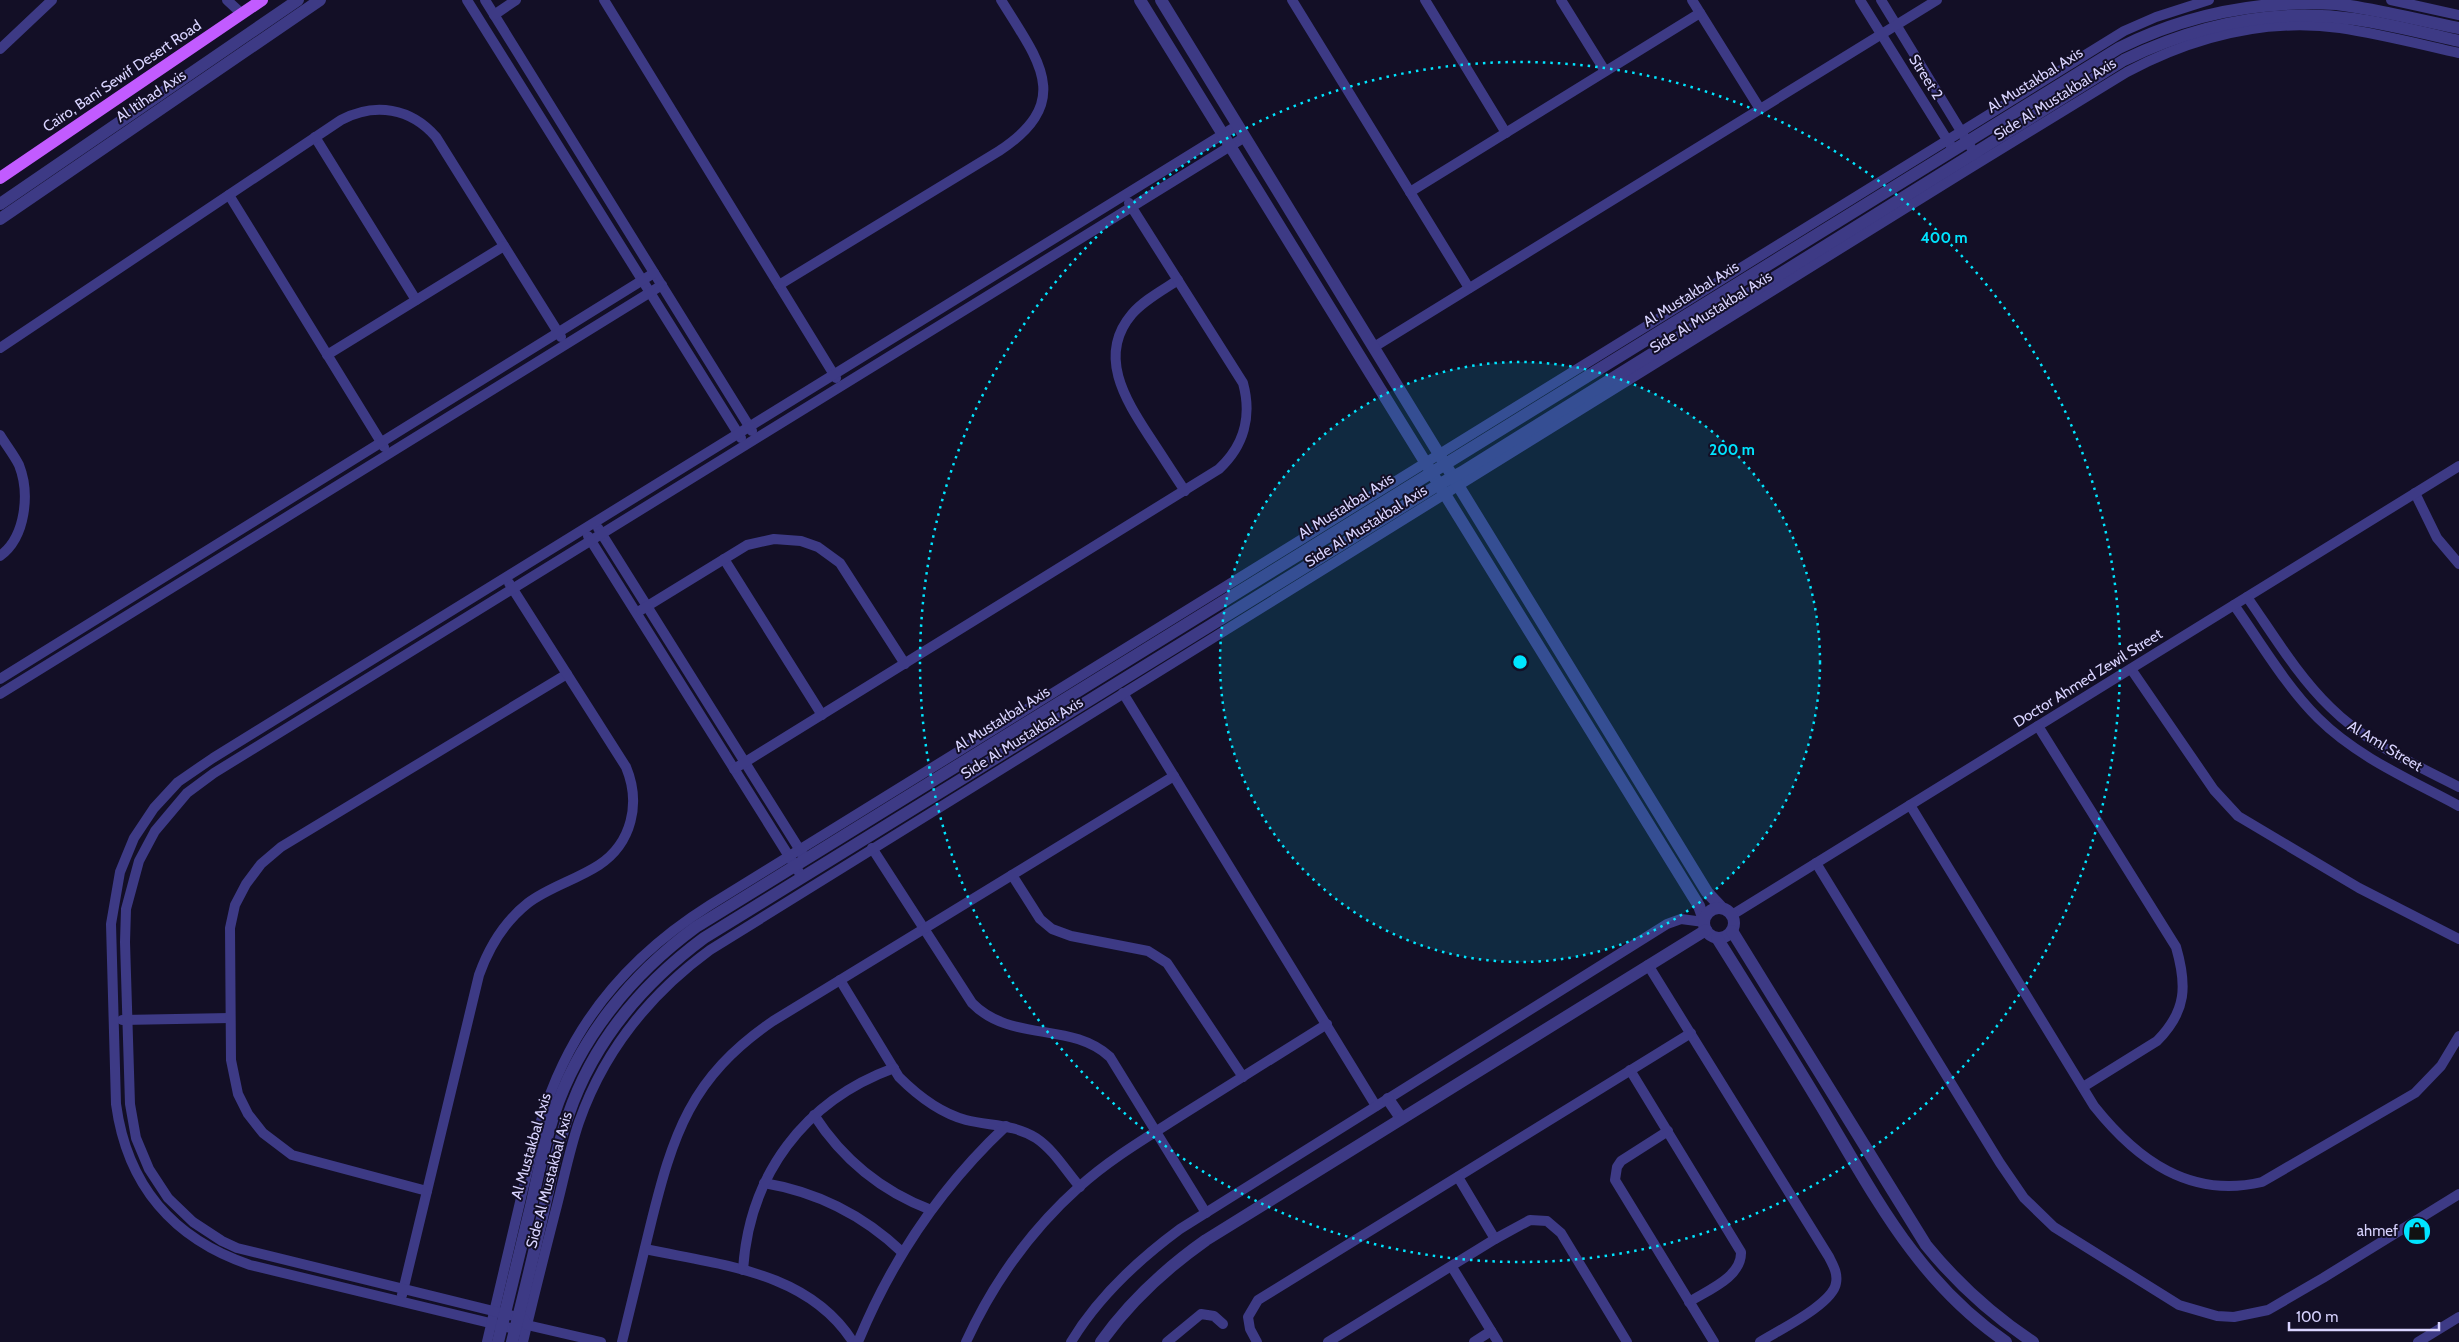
<svg xmlns="http://www.w3.org/2000/svg" width="2459" height="1342" font-family="Cabin,sans-serif">
<rect width="100%" height="100%" fill="#130f26"/>
<g fill="none" stroke-linecap="round" stroke-linejoin="round">
<g stroke="#3d3a85" stroke-width="10">
<path d="M 227,0 L 242,14"/>
<path d="M 467,0 L 741,438"/>
<path d="M 485,0 L 752,431"/>
<path d="M 604,0 L 836,378"/>
<path d="M 1292,0 L 1469,288"/>
<path d="M 1425,0 L 1506,133"/>
<path d="M 1561,0 L 1605,71"/>
<path d="M 1692,0 L 1760,109"/>
<path d="M 1860,0 L 1951,146"/>
<path d="M 1881,0 L 1978,159"/>
<path d="M 2391,0 L 2459,15"/>
<path d="M 494,15 L 516,0"/>
<path d="M 0,49 L 52,0"/>
<path d="M 315,137 L 416,300"/>
<path d="M 1410,192 L 1700,13"/>
<path d="M 229,195 L 384,447"/>
<path d="M 1178,280 C 1163,290 1144,300 1132,314 C 1097,355 1125,399 1149,436 C 1161,454 1173,473 1185,491"/>
<path d="M 779,285 L 999,151 C 1075,101 1038,60 1001,0"/>
<path d="M 1374,347 L 1937,0"/>
<path d="M 0,348 L 341,120 C 375,102 411,108 436,137 L 561,337"/>
<path d="M 327,355 L 504,246"/>
<path d="M 0,435 C 6,445 14,455 19,465 C 30,493 26,537 0,556"/>
<path d="M 2415,493 L 2437,538 L 2459,564"/>
<path d="M 598,528 L 803,855"/>
<path d="M 588,536 L 802,877"/>
<path d="M 724,559 L 822,715"/>
<path d="M 2247,597 C 2273,634 2297,675 2330,707 C 2366,743 2414,764 2459,787"/>
<path d="M 2234,605 C 2261,643 2285,685 2318,718 C 2357,757 2411,780 2459,806"/>
<path d="M 641,610 L 747,545 L 774,539 L 801,541 L 818,547 L 840,563 L 905,664"/>
<path d="M 2131,669 L 2214,790 L 2238,816 L 2359,888 L 2459,939"/>
<path d="M 0,679 L 654,273"/>
<path d="M 1123,693 L 1376,1106"/>
<path d="M 0,694 L 662,285"/>
<path d="M 2038,726 L 2176,947 C 2187,985 2187,1011 2157,1041 L 2083,1087"/>
<path d="M 734,769 L 1219,469 C 1244,446 1252,416 1243,383 L 1129,203"/>
<path d="M 1910,805 L 2094,1106 C 2137,1160 2190,1199 2262,1182 L 2415,1093 L 2441,1066 L 2459,1036"/>
<path d="M 872,848 L 972,1003 C 1011,1043 1071,1021 1110,1057 L 1206,1213"/>
<path d="M 1816,863 L 2000,1163 L 2024,1198 L 2054,1227 L 2179,1305 L 2217,1316 L 2234,1317 L 2268,1310 L 2323,1278 L 2459,1194"/>
<path d="M 1012,875 L 1040,919 L 1052,929 L 1071,936 L 1148,951 L 1167,963 L 1243,1077"/>
<path d="M 1732,915 L 2459,466"/>
<path d="M 1648,965 L 1829,1257 C 1833,1265 1838,1273 1836,1283 C 1833,1304 1779,1330 1760,1342"/>
<path d="M 840,980 L 899,1077 C 918,1096 940,1113 966,1120 C 990,1126 1014,1124 1036,1138 C 1054,1150 1066,1171 1080,1187"/>
<path d="M 122,1020 L 230,1018"/>
<path d="M 1630,1070 L 1741,1252 C 1742,1277 1708,1290 1689,1302"/>
<path d="M 814,1115 C 843,1160 881,1191 931,1210"/>
<path d="M 1668,1131 L 1621,1161 L 1617,1167 L 1615,1180 L 1714,1342"/>
<path d="M 1458,1177 L 1495,1239"/>
<path d="M 764,1183 C 818,1192 863,1215 902,1252"/>
<path d="M 427,1191 L 292,1155 L 263,1133 L 248,1114 L 238,1094 L 231,1060 L 230,928 L 235,905 L 246,884 L 261,864 L 281,847 L 567,674"/>
<path d="M 645,1249 C 720,1265 808,1271 853,1342"/>
<path d="M 1452,1267 L 1498,1342"/>
<path d="M 743,1270 C 749,1175 804,1101 894,1068"/>
<path d="M 402,1295 L 479,975 C 489,947 504,922 528,903 C 549,887 576,880 599,865 C 632,843 641,803 626,767 L 509,583"/>
<path d="M 522,1328 L 515,1329 L 250,1265 C 173,1239 127,1185 116,1104 L 111,924 L 120,872 L 134,838 L 154,808 L 178,782 L 213,758 L 1238,125"/>
<path d="M 487,1342 C 498,1294 510,1246 521,1198 C 532,1152 542,1107 563,1064 C 595,997 648,944 710,905 L 2124,31 L 2156,17 L 2209,0"/>
<path d="M 523,1342 C 533,1299 544,1256 555,1213 C 563,1183 569,1151 579,1122 C 604,1051 650,994 710,950 L 1967,170 L 2127,72 C 2193,37 2265,18 2340,28 C 2380,34 2419,44 2459,53"/>
<path d="M 601,1342 L 527,1325 L 524,1319 L 518,1317 L 237,1248 L 222,1241 L 193,1222 L 168,1198 L 149,1169 L 136,1138 L 130,1104 L 125,942 L 126,909 L 139,861 L 155,831 L 187,793 L 214,773 L 1245,137"/>
<path d="M 622,1342 C 631,1304 641,1265 650,1227 C 673,1134 690,1078 773,1021 L 1174,776"/>
<path d="M 858,1342 C 892,1259 941,1187 1006,1126"/>
<path d="M 966,1342 C 993,1283 1031,1230 1079,1187 C 1111,1158 1149,1136 1185,1113 C 1232,1084 1279,1054 1327,1024"/>
<path d="M 1071,1342 C 1098,1297 1138,1260 1180,1229 L 1667,924 L 1681,919 L 1704,922"/>
<path d="M 1167,1342 L 1201,1314 L 1214,1316 L 1223,1324"/>
<path d="M 1257,1342 L 1250,1329 L 1248,1317 L 1258,1300 L 1691,1033"/>
<path d="M 1328,1342 L 1495,1239 L 1530,1220 L 1547,1221 L 1561,1233 L 1627,1342"/>
<path d="M 1474,1342 L 1491,1331"/>
<path d="M 2418,1342 L 2459,1317"/>
</g>
<g stroke="#3d3a85" stroke-width="12">
<path d="M 1140,0 L 1699,906 L 1704,920"/>
<path d="M 1161,0 L 1707,892 L 1722,908"/>
<path d="M 0,204 L 298,0"/>
<path d="M 0,219 L 320,0"/>
<circle cx="1719" cy="923" r="15"/>
<path d="M 1732,931 L 1926,1245 C 1957,1283 1992,1315 2033,1342"/>
<path d="M 1717,938 C 1752,994 1787,1049 1821,1106 C 1875,1196 1917,1281 2006,1342"/>
<path d="M 1388,1099 L 1401,1118"/>
<path d="M 498,1342 C 509,1297 520,1251 531,1206 C 538,1175 544,1144 554,1114 C 580,1037 632,974 696,927 L 2119,48 C 2187,14 2260,0 2336,4 C 2377,9 2418,20 2459,28"/>
<path d="M 512,1342 C 523,1298 534,1253 544,1209 C 551,1178 557,1146 568,1116 C 593,1042 642,984 704,938 L 1438,485 L 1462,472 L 2124,60 C 2196,25 2274,8 2354,19 C 2389,24 2424,33 2459,41"/>
<path d="M 1101,1342 C 1130,1301 1165,1269 1206,1240 L 1706,930"/>
</g>
<path stroke="#c25bff" stroke-width="12" d="M 0,178 L 262,0"/>
</g>
<circle cx="1520" cy="662" r="300" fill="#00e5ff" fill-opacity=".12"/>
<g fill="none" stroke="#00e5ff" stroke-width="2.5" stroke-dasharray="2.5 5">
<circle cx="1520" cy="662" r="300"/>
<circle cx="1520" cy="662" r="600"/>
</g>
<defs>
<symbol id="shop-disc" viewBox="-11 -11 22 22"><circle r="9.5" fill="#00e5ff" stroke="#130f26"/><path d="M-5-2.5h2.3a2.7 3.5 0 0 1 5.4 0H5L5.5 6h-11ZM-1.5-2.5h3a1.5 2.3 0 0 0-3 0Z" fill="#111"/></symbol>
</defs>
<g fill-rule="evenodd">
<use href="#shop-disc" x="2401" y="1215" width="32" height="32"/>
</g>
<g text-anchor="middle" dominant-baseline="central" stroke-width="4" stroke-linejoin="round" paint-order="stroke">
<g font-size="15" fill="#d9d4ff" stroke="#130f26">
<text transform="translate(122 76) rotate(-34)">Cairo, Bani Sewif Desert Road</text>
<text transform="translate(1926 77) rotate(58)">Street 2</text>
<text transform="translate(2035 80) rotate(-32)">Al Mustakbal Axis</text>
<text transform="translate(151 96) rotate(-34)">Al Itihad Axis</text>
<text transform="translate(2055 99) rotate(-32)">Side Al Mustakbal Axis</text>
<text transform="translate(1691 294) rotate(-32)">Al Mustakbal Axis</text>
<text transform="translate(1711 312) rotate(-32)">Side Al Mustakbal Axis</text>
<text transform="translate(1346 506) rotate(-32)">Al Mustakbal Axis</text>
<text transform="translate(1366 526) rotate(-32)">Side Al Mustakbal Axis</text>
<text transform="translate(2088 678) rotate(-32)">Doctor Ahmed Zewil Street</text>
<text transform="translate(1002 719) rotate(-32)">Al Mustakbal Axis</text>
<text transform="translate(1022 738) rotate(-32)">Side Al Mustakbal Axis</text>
<text transform="translate(2385 746) rotate(31)">Al Aml Street</text>
<text transform="translate(531 1146) rotate(-74)">Al Mustakbal Axis</text>
<text transform="translate(549 1180) rotate(-75)">Side Al Mustakbal Axis</text>
</g>
<g font-size="15" fill="#d9d4ff" stroke="#130f26" text-anchor="end">
<text x="2398" y="1231">ahmef</text>
</g>
</g>
<circle cx="1520" cy="662" r="8" fill="#00e5ff" stroke="#130f26" stroke-width="2.5"/>
<g font-size="15" text-anchor="middle" font-weight="bold" fill="#00e5ff" stroke="#130f26" stroke-width="4" stroke-linejoin="round" paint-order="stroke">
<text x="1944" y="243">400 m</text>
<text x="1732" y="455">200 m</text>
</g>
<path d="M2289 1322v8h150v-8" fill="none" stroke="#d9d4ff" stroke-width="2.5"/>
<text x="2296" y="1322" font-size="15" fill="#d9d4ff" stroke="#130f26" stroke-width="4" paint-order="stroke">100 m</text>
</svg>
